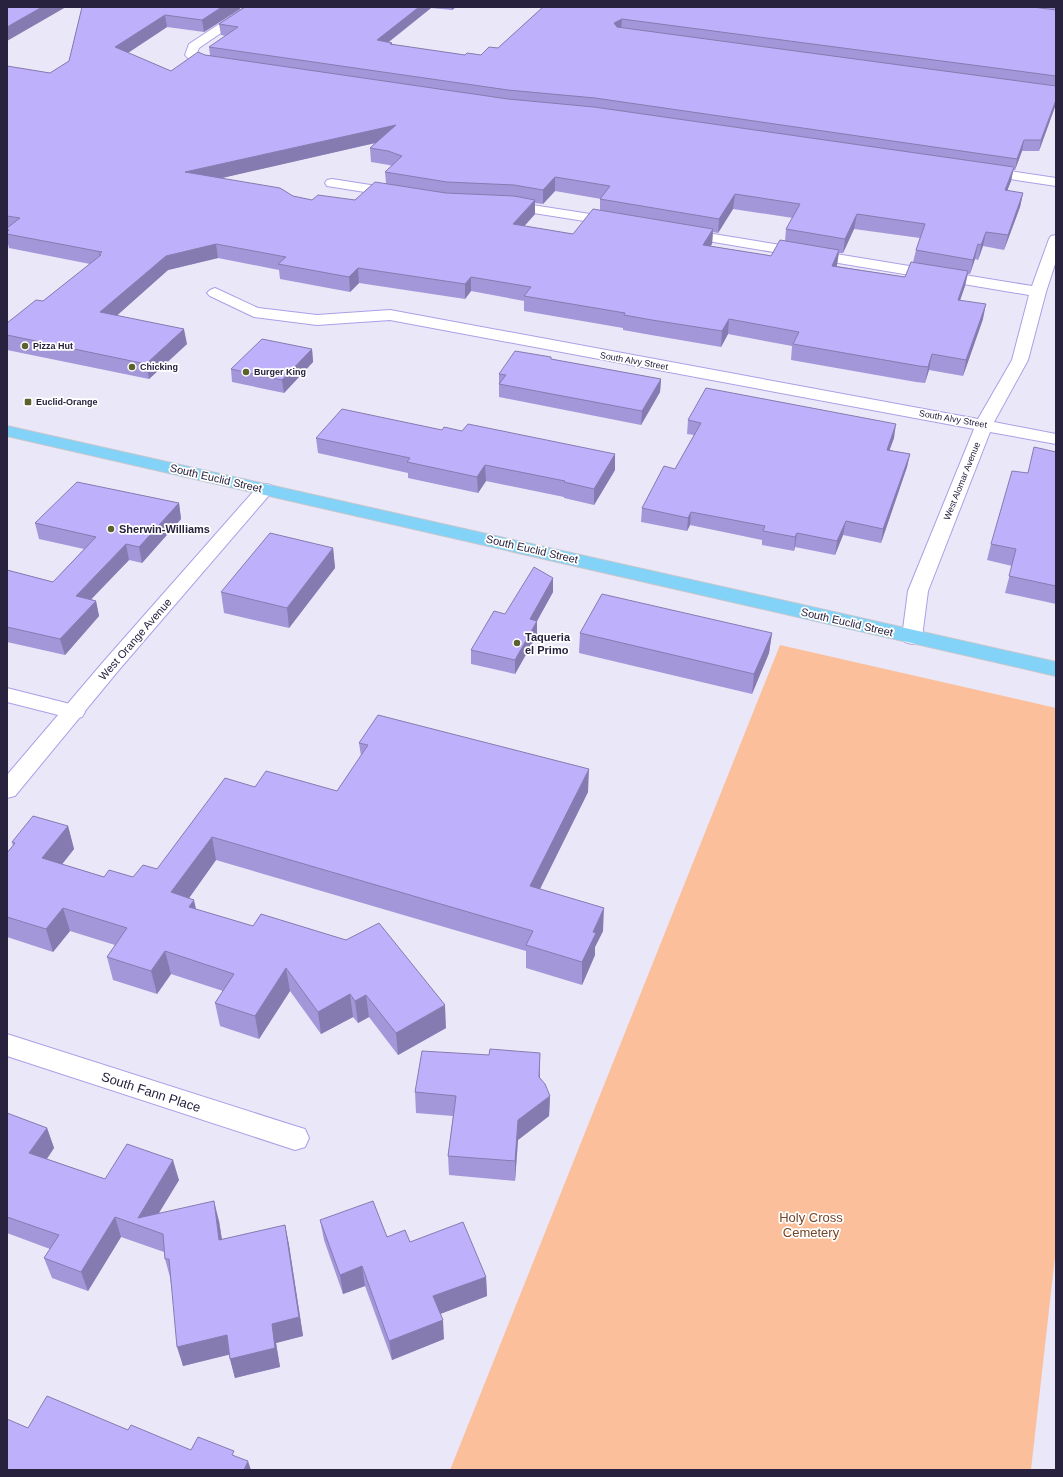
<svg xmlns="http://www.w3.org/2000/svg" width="1063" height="1477" font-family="Helvetica,sans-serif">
<rect width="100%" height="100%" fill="#eae8f8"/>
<path fill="#fbc09b" d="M 780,645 L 1056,708 L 1056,1248 L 1031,1470 L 450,1470 Z"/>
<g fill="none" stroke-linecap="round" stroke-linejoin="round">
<defs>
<g id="minor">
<path d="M 245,7 L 259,7 L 199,48 L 197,53 L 211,59 L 225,62 L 227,65 L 225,68 C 215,70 192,64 185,55 L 189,44 Z"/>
<path d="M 982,167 L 1056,178 L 1056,186 L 977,174 L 975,171 L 977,168 Z"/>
<path d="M 332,179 L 396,189 L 401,190 L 403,193 L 401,196 L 396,197 L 327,186 L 325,183 L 327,180 Z"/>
<path d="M 506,201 L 616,218 L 621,219 L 623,222 L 621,225 L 616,226 L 501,208 L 499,205 L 501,202 Z"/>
<path d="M 683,229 L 1032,286 L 1049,239 L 1051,236 L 1056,235 L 1056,261 L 1046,292 L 1028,360 L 994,422 L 1056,434 L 1056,444 L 990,432 L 928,591 L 922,637 L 919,642 L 912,644 L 905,642 L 902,637 L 908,591 L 974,429 L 390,320 L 317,325 L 254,317 L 210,296 L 207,293 L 210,290 L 215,288 L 258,308 L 317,315 L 390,310 L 978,419 L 1012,360 L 1029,295 L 678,236 L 676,233 L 678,230 Z"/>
<path d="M 7,688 L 82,707 L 85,712 L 82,717 L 74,719 L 7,702 Z"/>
<path d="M 7,1034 L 295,1126 L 305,1129 L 309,1138 L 305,1147 L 295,1150 L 7,1056 Z"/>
</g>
<path id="tertiary" d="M 265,484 L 271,485 L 274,489 L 271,493 L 118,671 L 15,796 L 7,798 L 7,775 L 104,661 L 259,485 Z"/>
<path id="primary" d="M 7,426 L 1056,662 L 1056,676 L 7,436 Z"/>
</defs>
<use href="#minor" stroke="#ad9ee8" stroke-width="2"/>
<use href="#tertiary" stroke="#ad9ee8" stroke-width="2"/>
<use href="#primary" stroke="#c7c6cd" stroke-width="2"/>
<use href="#minor" fill="#fff" fill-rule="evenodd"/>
<use href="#tertiary" fill="#fff" fill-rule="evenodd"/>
<use href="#primary" fill="#82d3f7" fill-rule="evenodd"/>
</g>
<g fill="#a497d9" fill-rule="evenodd">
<path d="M 82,7 L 240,7 L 240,9 L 204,32 L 167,27 L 128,53 L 171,71 L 205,55 L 210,55 L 209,47 L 226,36 L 221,35 L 219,24 L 245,7 L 456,7 L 452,10 L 431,8 L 389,42 L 392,43 L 392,45 L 465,55 L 481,55 L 498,48 L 543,7 L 1056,7 L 1056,104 L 1039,151 L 1022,151 L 1015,170 L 1013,170 L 1011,181 L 1007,191 L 1023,193 L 1020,207 L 1004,250 L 983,246 L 978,260 L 975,259 L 970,274 L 968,274 L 965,286 L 960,300 L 983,319 L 963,376 L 929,370 L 925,383 L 916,382 L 791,360 L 792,346 L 728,334 L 721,347 L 651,335 L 623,330 L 623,328 L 524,311 L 524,301 L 471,291 L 465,299 L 359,283 L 350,292 L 280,279 L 279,270 L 218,258 L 168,270 L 116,316 L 187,344 L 149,379 L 7,350 L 7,323 L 43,301 L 90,264 L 9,248 L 7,240 L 7,66 L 50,73 L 69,61 ZM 375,143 L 370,148 L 371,162 L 389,165 L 392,166 L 385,172 L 386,183 L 355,200 L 312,200 L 293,196 L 221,178 ZM 555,191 L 601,199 L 600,199 L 600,210 L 573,234 L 524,226 L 535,214 L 535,203 L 543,204 ZM 733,209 L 793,218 L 786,229 L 785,241 L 771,256 L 710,246 L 712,244 L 713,232 L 718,233 ZM 854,229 L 920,238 L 916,250 L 913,262 L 905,277 L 836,266 L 837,265 L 839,253 L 843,253 Z"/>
<path d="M 312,349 L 313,362 L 284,393 L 232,382 L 231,369 Z"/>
<path d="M 551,357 L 551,359 L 661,379 L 660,392 L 641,425 L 499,397 L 499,374 Z"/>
<path d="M 688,420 L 894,438 L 889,450 L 910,454 L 907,467 L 881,543 L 843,535 L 835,555 L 795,547 L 794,551 L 762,545 L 762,540 L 690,525 L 687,531 L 641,522 L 642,508 L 675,469 L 694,435 L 687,434 Z"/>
<path d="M 316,438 L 615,470 L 594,505 L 564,498 L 564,497 L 486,481 L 478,493 L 408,478 L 408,473 L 318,453 Z"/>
<path d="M 1056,452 L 1056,604 L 1005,593 L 1012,566 L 987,560 L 991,544 L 1027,473 Z"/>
<path d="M 179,503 L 181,519 L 142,563 L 129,560 L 91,599 L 96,601 L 99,616 L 65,655 L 7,642 L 7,570 L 53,582 L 84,549 L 39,539 L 35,523 Z"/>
<path d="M 333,548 L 335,568 L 289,628 L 224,613 L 221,592 Z"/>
<path d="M 553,578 L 553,592 L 537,621 L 537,635 L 515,674 L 471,664 L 471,650 L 505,614 Z"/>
<path d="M 580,633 L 772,633 L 769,653 L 752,694 L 579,653 Z"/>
<path d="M 359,743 L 588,792 L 540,889 L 603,931 L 595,947 L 595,955 L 582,985 L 526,968 L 526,951 L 216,860 L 189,898 L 196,909 L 446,1028 L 398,1055 L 369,1017 L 358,1023 L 353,1017 L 321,1034 L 290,991 L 259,1039 L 220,1026 L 215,1003 L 223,991 L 171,974 L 157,994 L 113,980 L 107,957 L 115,945 L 70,931 L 53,952 L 7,937 L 7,853 L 13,846 L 12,842 L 68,826 L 74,849 L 62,864 L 104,877 L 133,877 L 157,869 L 255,787 L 337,791 L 361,756 Z"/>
<path d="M 540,1073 L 540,1078 L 550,1096 L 549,1116 L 518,1140 L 515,1181 L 449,1175 L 448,1156 L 453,1116 L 416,1113 L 415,1092 Z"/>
<path d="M 7,1113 L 47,1128 L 54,1148 L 47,1159 L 105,1179 L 179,1180 L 159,1213 L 219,1221 L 222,1240 L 285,1225 L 289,1245 L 303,1336 L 276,1343 L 280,1367 L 235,1378 L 230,1359 L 229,1354 L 183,1366 L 170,1277 L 165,1259 L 164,1252 L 121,1237 L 88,1291 L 52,1278 L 44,1258 L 50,1249 L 7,1233 Z"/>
<path d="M 320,1220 L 410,1242 L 486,1277 L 487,1296 L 440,1314 L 444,1339 L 392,1360 L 365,1286 L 343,1294 L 324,1240 Z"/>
</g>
<g fill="#867bb0">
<path d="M 42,7 L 66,7 L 7,41 L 7,27 Z"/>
<path d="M 222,7 L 240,7 L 240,9 L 204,32 L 202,20 Z"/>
<path d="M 419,7 L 431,7 L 431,8 L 377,51 L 377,40 Z"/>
<path d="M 452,7 L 456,7 L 452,10 Z"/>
<path d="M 165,15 L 167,27 L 117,60 L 115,47 Z"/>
<path d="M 622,19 L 621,30 L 614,34 L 614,23 Z"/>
<path d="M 1056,100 L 1056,104 L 1039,151 L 1041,140 Z"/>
<path d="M 396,125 L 397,138 L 187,186 L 185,172 Z"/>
<path d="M 1024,140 L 1022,151 L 1015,170 L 1017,159 Z"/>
<path d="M 1014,167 L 1011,181 L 1002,204 L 1005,190 Z"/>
<path d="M 555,177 L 555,191 L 543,204 L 543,190 Z"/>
<path d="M 1023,193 L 1020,207 L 1004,250 L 1008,235 Z"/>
<path d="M 735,194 L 733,209 L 718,233 L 719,219 Z"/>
<path d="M 535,200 L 535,214 L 513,239 L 513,224 Z"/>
<path d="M 857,214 L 854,229 L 843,253 L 845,239 Z"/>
<path d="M 713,229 L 712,244 L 702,259 L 703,245 Z"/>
<path d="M 986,232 L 983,246 L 978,260 L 981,245 Z"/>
<path d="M 216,244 L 218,258 L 168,270 L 103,328 L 100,312 L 166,256 Z"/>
<path d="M 978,244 L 975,259 L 970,274 L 973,260 Z"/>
<path d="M 839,250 L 837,265 L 830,280 L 832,266 Z"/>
<path d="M 358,268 L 359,283 L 350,292 L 349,277 Z"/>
<path d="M 968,271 L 965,286 L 955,315 L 958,300 Z"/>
<path d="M 471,277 L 471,291 L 465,299 L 465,284 Z"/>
<path d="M 986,304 L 983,319 L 963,376 L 966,360 Z"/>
<path d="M 729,319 L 728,334 L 721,347 L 722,331 Z"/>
<path d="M 184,329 L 187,344 L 149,379 L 146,364 Z"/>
<path d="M 312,349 L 313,362 L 284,393 L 282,380 Z"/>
<path d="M 932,354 L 929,370 L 925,383 L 928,367 Z"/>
<path d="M 661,379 L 660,392 L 641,425 L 642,411 Z"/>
<path d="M 896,424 L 894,438 L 885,463 L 887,450 Z"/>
<path d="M 615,454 L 615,470 L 594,505 L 594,489 Z"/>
<path d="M 910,454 L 907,467 L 881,543 L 883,529 Z"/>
<path d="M 485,465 L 486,481 L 478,493 L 477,477 Z"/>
<path d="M 179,503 L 181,519 L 142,563 L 139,547 Z"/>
<path d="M 691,512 L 690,525 L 687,531 L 688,518 Z"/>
<path d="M 846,521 L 843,535 L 835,555 L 837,541 Z"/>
<path d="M 797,533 L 795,547 L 794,551 L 795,537 Z"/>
<path d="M 126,544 L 129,560 L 80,611 L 76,596 Z"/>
<path d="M 333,548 L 335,568 L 289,628 L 287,608 Z"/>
<path d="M 553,578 L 553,592 L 537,621 L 537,635 L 515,674 L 515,660 L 530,619 Z"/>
<path d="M 96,601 L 99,616 L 65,655 L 60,639 Z"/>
<path d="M 772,633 L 769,653 L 752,694 L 754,674 Z"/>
<path d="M 589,769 L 588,792 L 530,909 L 530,886 Z"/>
<path d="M 68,826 L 74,849 L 49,881 L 42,858 Z"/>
<path d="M 212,837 L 216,860 L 177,915 L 171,892 Z"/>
<path d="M 194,900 L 199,922 L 189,907 Z"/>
<path d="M 63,908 L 70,931 L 53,952 L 46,929 Z"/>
<path d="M 604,908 L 603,931 L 595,947 L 595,955 L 582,985 L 582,962 L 593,932 Z"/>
<path d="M 165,951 L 171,974 L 157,994 L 151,971 Z"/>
<path d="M 286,968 L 290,991 L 259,1039 L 255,1016 Z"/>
<path d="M 350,994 L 353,1017 L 321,1034 L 318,1012 Z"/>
<path d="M 366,995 L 369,1017 L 358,1023 L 355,1001 Z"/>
<path d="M 445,1005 L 446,1028 L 398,1055 L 396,1033 Z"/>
<path d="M 540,1053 L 540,1073 L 539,1097 L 539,1077 Z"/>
<path d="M 550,1096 L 549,1116 L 518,1140 L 515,1181 L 515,1161 L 518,1120 Z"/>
<path d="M 47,1128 L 54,1148 L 37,1173 L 29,1153 Z"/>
<path d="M 173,1160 L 179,1180 L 149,1229 L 138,1218 Z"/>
<path d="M 214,1201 L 219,1221 L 225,1260 L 219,1240 Z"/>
<path d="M 115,1217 L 121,1237 L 88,1291 L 81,1272 Z"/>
<path d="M 285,1225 L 289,1245 L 303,1336 L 276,1343 L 280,1367 L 235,1378 L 230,1359 L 272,1324 Z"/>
<path d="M 362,1266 L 365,1286 L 343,1294 L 340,1275 Z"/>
<path d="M 486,1277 L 487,1296 L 435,1316 L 433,1296 Z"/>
<path d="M 443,1320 L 444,1339 L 392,1360 L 389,1341 Z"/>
<path d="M 227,1335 L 232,1354 L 183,1366 L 177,1347 Z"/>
<path d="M 248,1461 L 251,1470 L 244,1470 Z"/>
</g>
<g fill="#bfb0fc" stroke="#867bb0">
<path d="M 7,7 L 42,7 L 7,27 Z"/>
<path d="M 82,7 L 222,7 L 202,20 L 165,15 L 115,47 L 171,71 L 198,52 L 205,55 L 508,99 L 594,107 L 1014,167 L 1005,190 L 1023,193 L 1008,235 L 986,232 L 981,245 L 978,244 L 973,260 L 916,250 L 925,224 L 857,214 L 845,239 L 786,229 L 800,204 L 735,194 L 719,219 L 600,199 L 610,186 L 555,177 L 543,190 L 514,185 L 447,182 L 385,172 L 402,156 L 388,151 L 370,148 L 396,125 L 185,172 L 280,188 L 293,196 L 312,200 L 318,195 L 355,200 L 375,182 L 446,193 L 514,196 L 535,200 L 513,224 L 573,234 L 593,209 L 713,229 L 703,245 L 766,255 L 771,256 L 780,240 L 839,250 L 832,266 L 905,277 L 911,262 L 968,271 L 958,300 L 986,304 L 966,360 L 932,354 L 928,367 L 919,366 L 793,344 L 799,332 L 729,319 L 722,331 L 652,320 L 624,315 L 625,313 L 524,296 L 531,287 L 471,277 L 465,284 L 358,268 L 349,277 L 278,264 L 286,257 L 216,244 L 166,256 L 100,312 L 184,329 L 146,364 L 7,335 L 7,323 L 36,300 L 43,301 L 101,255 L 99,254 L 102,252 L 7,234 L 7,232 L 9,230 L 7,230 L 7,228 L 20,218 L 7,216 L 7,66 L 50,73 L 69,61 Z"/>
<path d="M 245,7 L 419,7 L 377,40 L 392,43 L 390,44 L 465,55 L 467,53 L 481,55 L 489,47 L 498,48 L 543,7 L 1032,7 L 1056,10 L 1056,76 L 622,19 L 614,23 L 617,27 L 1056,86 L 1056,100 L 1041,140 L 1024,140 L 1017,159 L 595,98 L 508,90 L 209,47 L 238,27 L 219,24 Z"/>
<path d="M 262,339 L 312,349 L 282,380 L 231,369 Z"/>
<path d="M 515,351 L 551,357 L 551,359 L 661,379 L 642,411 L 499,384 L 506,375 L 499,374 Z"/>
<path d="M 706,388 L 896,424 L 887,450 L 910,454 L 883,529 L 846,521 L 837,541 L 797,533 L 795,537 L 763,531 L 765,526 L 691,512 L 688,518 L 642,508 L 664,466 L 675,469 L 701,423 L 688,420 Z"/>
<path d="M 342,409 L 442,430 L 444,427 L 462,431 L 468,424 L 615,454 L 594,489 L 564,482 L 565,481 L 485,465 L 477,477 L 407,462 L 410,458 L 316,438 Z"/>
<path d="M 1034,447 L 1056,452 L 1056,586 L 1009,576 L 1016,549 L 991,544 L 1012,471 L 1028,473 Z"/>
<path d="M 77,482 L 179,503 L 139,547 L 126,544 L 76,596 L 96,601 L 60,639 L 7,627 L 7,570 L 53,582 L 96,537 L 35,523 Z"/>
<path d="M 270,533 L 333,548 L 287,608 L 221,592 Z"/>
<path d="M 534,567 L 553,578 L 530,619 L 537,621 L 515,660 L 471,650 L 494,611 L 505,614 Z"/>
<path d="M 602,594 L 772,633 L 754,674 L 580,633 Z"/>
<path d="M 378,715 L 589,769 L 530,886 L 604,908 L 593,932 L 596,933 L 582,962 L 526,945 L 533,931 L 212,837 L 171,892 L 194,900 L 189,907 L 253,926 L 261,914 L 346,940 L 379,923 L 445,1005 L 396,1033 L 366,995 L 355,1001 L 350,994 L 318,1012 L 286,968 L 255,1016 L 215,1003 L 234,974 L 165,951 L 151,971 L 107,957 L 127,928 L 63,908 L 46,929 L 7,917 L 7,853 L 15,843 L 12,842 L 33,816 L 68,826 L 42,858 L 104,877 L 109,870 L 133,877 L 143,865 L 157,869 L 225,778 L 255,787 L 266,771 L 337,791 L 368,745 L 359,743 Z"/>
<path d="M 490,1049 L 540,1053 L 539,1077 L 545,1084 L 550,1096 L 518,1120 L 515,1161 L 448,1156 L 456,1096 L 415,1092 L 422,1051 L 489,1055 Z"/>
<path d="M 7,1113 L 47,1128 L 29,1153 L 105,1179 L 127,1144 L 173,1160 L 138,1218 L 214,1201 L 219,1240 L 285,1225 L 299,1317 L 272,1324 L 275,1348 L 230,1359 L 227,1335 L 177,1347 L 169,1259 L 165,1259 L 163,1234 L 115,1217 L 81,1272 L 44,1258 L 59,1235 L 7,1217 Z"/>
<path d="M 373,1201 L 387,1237 L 405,1230 L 410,1242 L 463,1222 L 486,1277 L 433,1296 L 443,1320 L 389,1341 L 362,1266 L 340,1275 L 320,1220 Z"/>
<path d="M 47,1396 L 128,1430 L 131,1425 L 191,1450 L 198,1437 L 234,1451 L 232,1455 L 248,1461 L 244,1470 L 7,1470 L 7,1419 L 28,1428 Z"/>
</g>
<g fill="#5d612e" stroke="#fff" stroke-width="1.5">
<circle cx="25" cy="346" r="4"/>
<circle cx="132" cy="367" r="4"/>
<circle cx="246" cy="372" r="4"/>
<rect x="24" y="398" width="8" height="8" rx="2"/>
<circle cx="111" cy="529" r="4"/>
<circle cx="517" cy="643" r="4"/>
</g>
<g text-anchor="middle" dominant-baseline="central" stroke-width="3.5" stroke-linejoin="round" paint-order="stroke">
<g font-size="9" font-weight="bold" fill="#28223f" stroke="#fff" text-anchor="start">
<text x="33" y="346">Pizza Hut</text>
<text x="140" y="367">Chicking</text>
<text x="254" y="372">Burger King</text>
<text x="36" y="402">Euclid-Orange</text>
</g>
<g font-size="9" fill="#28223f" stroke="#fff">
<text transform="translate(634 361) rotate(10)">South Alvy Street</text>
<text transform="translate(953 419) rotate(10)">South Alvy Street</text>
<text transform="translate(962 481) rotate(-68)">West Alomar Avenue</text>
</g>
<g font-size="11" fill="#28223f" stroke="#fff">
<text transform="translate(216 478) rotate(13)">South Euclid Street</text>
<text transform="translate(532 549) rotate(13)">South Euclid Street</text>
<text transform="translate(847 622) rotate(13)">South Euclid Street</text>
<text transform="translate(135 639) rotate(-49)">West Orange Avenue</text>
</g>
<g font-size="11" font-weight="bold" fill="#28223f" stroke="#fff" text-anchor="start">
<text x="119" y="529">Sherwin-Williams</text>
<text x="525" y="637">Taqueria<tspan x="525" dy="13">el Primo</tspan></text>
</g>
<g font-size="13" fill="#28223f" stroke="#fff">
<text transform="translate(151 1092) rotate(18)">South Fann Place</text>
</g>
<g font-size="13" fill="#754627" stroke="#fff">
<text x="811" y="1217">Holy Cross<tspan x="811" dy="15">Cemetery</tspan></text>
</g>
</g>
<rect width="1063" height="1477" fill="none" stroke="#28223f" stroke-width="16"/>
</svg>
